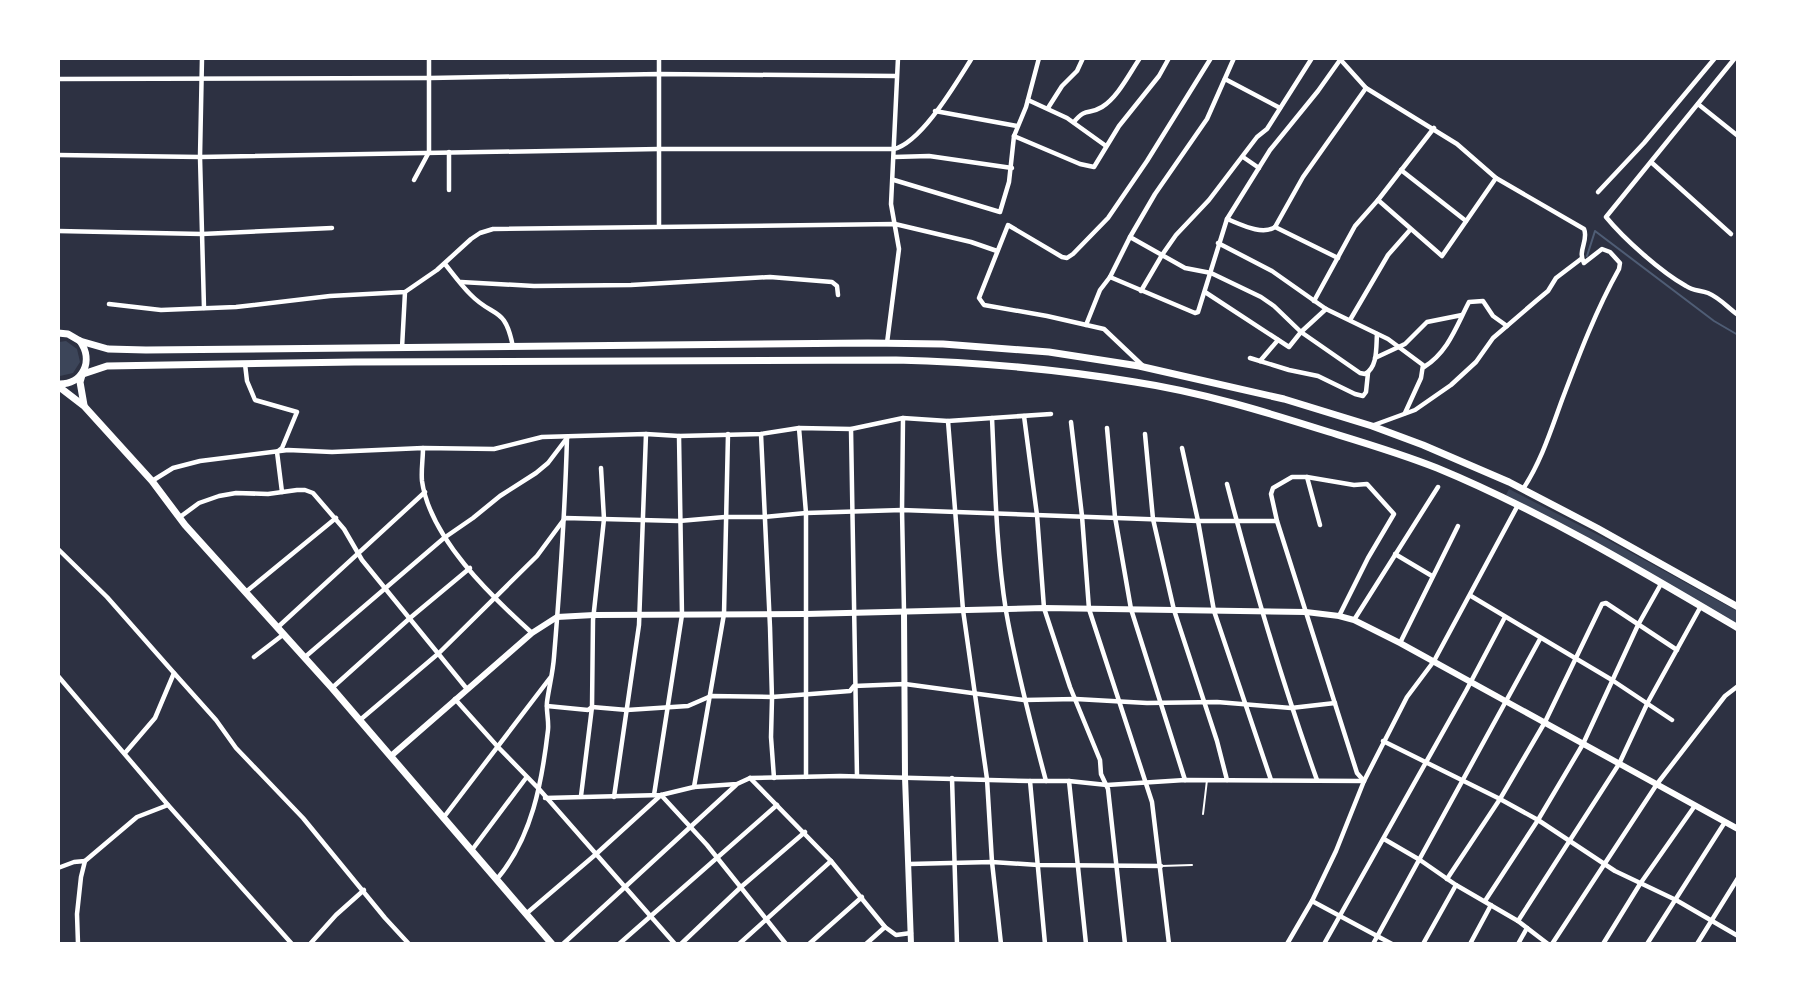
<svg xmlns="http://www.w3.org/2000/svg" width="1796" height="1002" font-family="Raleway,sans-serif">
<rect width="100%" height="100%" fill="#2d3142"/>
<g fill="#3c4559">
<path d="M 66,341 L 77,349 L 80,362 L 73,373 L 60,376 L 59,342 Z"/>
<path d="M 1509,489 L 1608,540 L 1737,611 L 1737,624 L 1506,495 Z"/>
</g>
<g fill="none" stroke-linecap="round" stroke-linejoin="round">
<path stroke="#4f5d75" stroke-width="2" d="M 1587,256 L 1595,231 L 1714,321 L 1738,335"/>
<g stroke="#fff" stroke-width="2">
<path d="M 1203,814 L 1207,780"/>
<path d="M 1161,866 L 1192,865"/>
</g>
<g stroke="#fff" stroke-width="4.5">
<path d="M 202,58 L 200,157 L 204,308"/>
<path d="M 429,58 L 429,152"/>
<path d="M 659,58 L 659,226"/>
<path d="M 1339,58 L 1366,88 L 1457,144 L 1496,178 L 1584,229 C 1589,240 1577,251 1584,263 L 1602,249 L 1610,252 L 1620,263 L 1619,269 C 1596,310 1579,355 1562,400 C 1551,430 1541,462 1523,489"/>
<path d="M 1735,58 L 1606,217 C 1624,239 1661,272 1686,286 C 1693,291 1700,290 1708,293 C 1720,298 1727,307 1738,315"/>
<path d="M 58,79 L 430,78 L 659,74 L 896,76"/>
<path d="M 1225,79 L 1280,108"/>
<path d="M 1028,100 L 1067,118 L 1106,146"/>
<path d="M 1698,104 L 1738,136"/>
<path d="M 1048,108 L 1062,86 L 1077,71 L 1083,58"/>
<path d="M 935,111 L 1017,126"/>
<path d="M 1074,122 C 1086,107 1089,115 1102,107 C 1118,97 1129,74 1140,58"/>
<path d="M 1014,136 L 1080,164 L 1094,167 L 1119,126 L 1159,76 L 1169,58"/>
<path d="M 449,152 L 449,190"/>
<path d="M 58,155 L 200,157 L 659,149 L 894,149 C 922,142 956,83 972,58"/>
<path d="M 894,157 L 929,156 L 1012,168"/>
<path d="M 1243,157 L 1259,168"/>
<path d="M 1651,162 L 1731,234"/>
<path d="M 1401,170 L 1466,221"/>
<path d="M 414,180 L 429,152"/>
<path d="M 894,180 L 1000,212 L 1009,182 L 1014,136 L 1026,107 L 1039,58"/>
<path d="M 1598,192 L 1644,143 L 1715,58"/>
<path d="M 1378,200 L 1442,256 L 1496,178"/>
<path d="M 1227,219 C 1240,224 1262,236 1275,227 L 1303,177 L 1366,88"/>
<path d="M 1275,227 L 1338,258"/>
<path d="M 58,231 L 202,234 L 332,228"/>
<path d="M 1130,237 L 1185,268 L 1211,273 L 1261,297 L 1274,306 L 1301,332 L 1360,373 L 1365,374 C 1378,367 1376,347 1377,334"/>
<path d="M 1218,243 L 1272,271 L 1326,309 L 1388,339 L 1423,365 L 1421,378 L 1405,413"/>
<path d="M 445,264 C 453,274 461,285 470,294 C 494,319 505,305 513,347"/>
<path d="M 1110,277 L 1195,313 L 1198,312 L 1227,219 L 1270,150 L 1318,91 L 1340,60"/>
<path d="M 461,282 L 534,286 L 631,285 L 770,277 L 832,282 L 837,286 L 838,295"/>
<path d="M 1141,291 L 1162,255 L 1176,235 L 1209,200 L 1257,137 L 1267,129 L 1312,58"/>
<path d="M 1205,292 L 1289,347 L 1301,332 L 1326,309"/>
<path d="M 1314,301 L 1355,226 L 1378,200 L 1434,128"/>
<path d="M 109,304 L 161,310 L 236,307 L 330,296 L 405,292 L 437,270 L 471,239 L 480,233 L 493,229 L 895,224 L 971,242 L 997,251"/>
<path d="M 1350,320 L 1388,255 L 1410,230"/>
<path d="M 1086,325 L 1100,290 L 1110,277 L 1130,237 L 1155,194 L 1207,119 L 1234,58"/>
<path d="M 887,343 L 899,249 L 891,204 L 898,58"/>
<path d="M 402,348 L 405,292"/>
<path d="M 1250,358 L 1289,370 L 1318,376 L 1355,394 L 1363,396 L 1366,392 L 1368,373"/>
<path d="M 1375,358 L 1405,344 L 1427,322 L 1462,315"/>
<path d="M 1260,361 L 1278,340"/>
<path d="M 245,364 L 247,381 L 255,400 L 297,412 L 282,448 L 277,452 L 282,492"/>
<path d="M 1143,366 L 1104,329 L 1047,316 L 984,305 L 979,298 L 1008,225 L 1062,257 L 1067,258 L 1073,254 L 1108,218 L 1147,161 L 1211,58"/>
<path d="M 1424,367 C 1448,352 1456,327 1469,302 L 1483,301 L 1493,316 L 1507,326"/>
<path d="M 1024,416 L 1037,515 L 1044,608 L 1070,687 L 1100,760 L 1101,774 L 1108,789 L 1125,944"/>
<path d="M 903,418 L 902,510 L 904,612"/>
<path d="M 992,418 C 995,482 996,548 1006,611 C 1016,668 1031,725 1046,781"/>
<path d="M 948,421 L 963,610 L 987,779 L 992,862 L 1001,944"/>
<path d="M 1071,422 L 1082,516 L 1089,609 L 1152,802 L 1169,944"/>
<path d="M 1374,425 L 1415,410 L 1451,385 L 1476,362 L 1493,338 L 1536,301 L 1548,291 L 1556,278 L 1581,259"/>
<path d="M 799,428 L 806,513 L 806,777"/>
<path d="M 1107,428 L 1115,517 L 1131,609 L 1185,780"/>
<path d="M 851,429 L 857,776"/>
<path d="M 761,434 L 770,627 L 772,699 L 771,737 L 774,778"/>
<path d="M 1145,434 L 1153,519 L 1174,610 L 1217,741 L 1227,780"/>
<path d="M 423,448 C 423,459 421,470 422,481 C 430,538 491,596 532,633"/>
<path d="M 1182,448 L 1198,521 L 1214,611 L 1271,780"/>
<path d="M 1307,477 L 1320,525"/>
<path d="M 152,481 L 173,468 L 200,461 L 288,450 L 332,452 L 423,448 L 494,449 L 542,437 L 646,434 L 679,436 L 761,434 L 799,428 L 851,429 L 903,418 L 948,421 L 1051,414"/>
<path d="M 1227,484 C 1253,584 1282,682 1317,780"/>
<path d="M 180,517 L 199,503 L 219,496 L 236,493 L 268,494 L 297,490 L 305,490 L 313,493 L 344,529 L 362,560 L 467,689"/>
<path d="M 58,549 L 107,597 L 174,673 L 216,720 L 236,748 L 303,818 L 385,918 L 409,944"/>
<path d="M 1395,554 L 1432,576"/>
<path d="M 247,591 L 336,518"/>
<path d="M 1471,596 L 1612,680 L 1672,720"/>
<path d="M 1339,616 L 1368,558 L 1394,514 L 1367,484 L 1354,485 L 1307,477 L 1292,477 L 1273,488 L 1271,494 L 1277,521 L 1357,773 L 1364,781"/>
<path d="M 1354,620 L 1438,487"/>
<path d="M 278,627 L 425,492"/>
<path d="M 1400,643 L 1458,526"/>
<path d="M 254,657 L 284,634"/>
<path d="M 305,657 L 444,538 L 473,518 L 500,496 L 536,473 L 548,463 L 567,438"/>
<path d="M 58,676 L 168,805 L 292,944"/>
<path d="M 332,688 L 410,618 L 470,568"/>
<path d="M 455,699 L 498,747 L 539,789 L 675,944"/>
<path d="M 547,706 L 588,710 L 592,707 L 627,710 L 688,706 L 711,696 L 772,697 L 850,691 L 854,686 L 905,684 L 1024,700 L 1076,699 L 1147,703 L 1217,702 L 1291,708 L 1335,703"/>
<path d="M 360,720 L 439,653 L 537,556 L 565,518 L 679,521 L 725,517 L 764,517 L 806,513 L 902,510 L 1198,521 L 1277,521"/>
<path d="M 1383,741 L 1500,799 L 1538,820 L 1615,871 L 1676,900 L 1738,936"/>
<path d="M 125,753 L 155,718 L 174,673"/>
<path d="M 750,778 L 831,861 L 885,927 L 896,935 L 911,933"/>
<path d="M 952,778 L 957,944"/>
<path d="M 1030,781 L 1045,944"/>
<path d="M 1069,781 L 1086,944"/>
<path d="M 694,787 L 724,614 L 728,434"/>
<path d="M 654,795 L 682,615 L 679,436"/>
<path d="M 581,796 L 592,707 L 593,620 L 604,519 L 601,468"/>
<path d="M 614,797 L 639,625 L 646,434"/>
<path d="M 545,798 L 661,795 L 694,787 L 737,784 L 750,778 L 840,776 L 1030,781 L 1069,781 L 1107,785 L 1185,780 L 1364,781"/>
<path d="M 444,817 L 550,678"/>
<path d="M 1384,839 L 1420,860 L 1456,885 L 1518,921 L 1548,944"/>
<path d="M 472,850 L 526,778"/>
<path d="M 909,864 L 992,862 L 1038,865 L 1161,866"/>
<path d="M 58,868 L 74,862 L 85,861"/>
<path d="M 497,879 C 532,838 542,782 548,730 C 549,720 546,711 547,702 C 549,687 553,672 554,657 C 560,584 565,511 567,438"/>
<path d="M 1447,879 L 1500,799 L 1545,722 L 1602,604 L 1606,603 L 1677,650"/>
<path d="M 1312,901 L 1392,944"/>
<path d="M 1485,901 L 1538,820 L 1583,744 L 1638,625 L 1661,584"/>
<path d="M 527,913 L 595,855 L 661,795 L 707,845 L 786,944"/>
<path d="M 1518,921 L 1619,764 L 1648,702 L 1701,606"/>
<path d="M 78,944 L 77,914 L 81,877 L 85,861 L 137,817 L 168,805"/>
<path d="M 310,944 L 336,915 L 364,890"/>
<path d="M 563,944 L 736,785"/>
<path d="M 619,944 L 777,805"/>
<path d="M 681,944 L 741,887 L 805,832"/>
<path d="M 739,944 L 831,861"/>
<path d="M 809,944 L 862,897"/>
<path d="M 866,944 L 885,927"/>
<path d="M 1287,944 L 1312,901 L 1336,851 L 1364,781 L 1407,697 L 1434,661 L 1518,505"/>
<path d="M 1324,944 L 1466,691 L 1505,617"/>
<path d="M 1373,944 L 1540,639"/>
<path d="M 1423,944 L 1456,885"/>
<path d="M 1470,944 L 1491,905"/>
<path d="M 1518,944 L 1527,928"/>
<path d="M 1552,944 L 1657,784 L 1725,696 L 1738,686"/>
<path d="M 1603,944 L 1640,884 L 1694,807"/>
<path d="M 1647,944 L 1725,822"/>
<path d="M 1697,944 L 1738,878"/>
</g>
<g stroke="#fff" stroke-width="6">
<path d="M 904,612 L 905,777 L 911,944"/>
<path d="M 391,756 L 532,633 L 557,617 L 594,615 L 806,614 L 1044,608 L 1306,612 L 1339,616 L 1354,620 L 1400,643 L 1738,829"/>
</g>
<g stroke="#fff" stroke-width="7">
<path d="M 58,333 L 68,334 L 80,341 L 108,349 L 146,350 L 868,343 L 943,344 L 1049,352 L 1139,366 L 1284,399 L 1372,426 L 1423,445 L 1509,482 L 1597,528 L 1738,607"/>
<path d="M 83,374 L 107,366 L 354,362 L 896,360 C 976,362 1056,369 1135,382 C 1201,392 1266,412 1329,432 C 1365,443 1402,454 1437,468 C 1541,511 1640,570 1738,628"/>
<path d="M 82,375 L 80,382 L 84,405"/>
<path d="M 58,384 C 83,385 94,361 80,341"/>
<path d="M 58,386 L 84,406 L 152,481 L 185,525 L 332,688 L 552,944"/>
</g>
</g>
<rect width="1796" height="1002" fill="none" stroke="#ffffff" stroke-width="120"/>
</svg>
